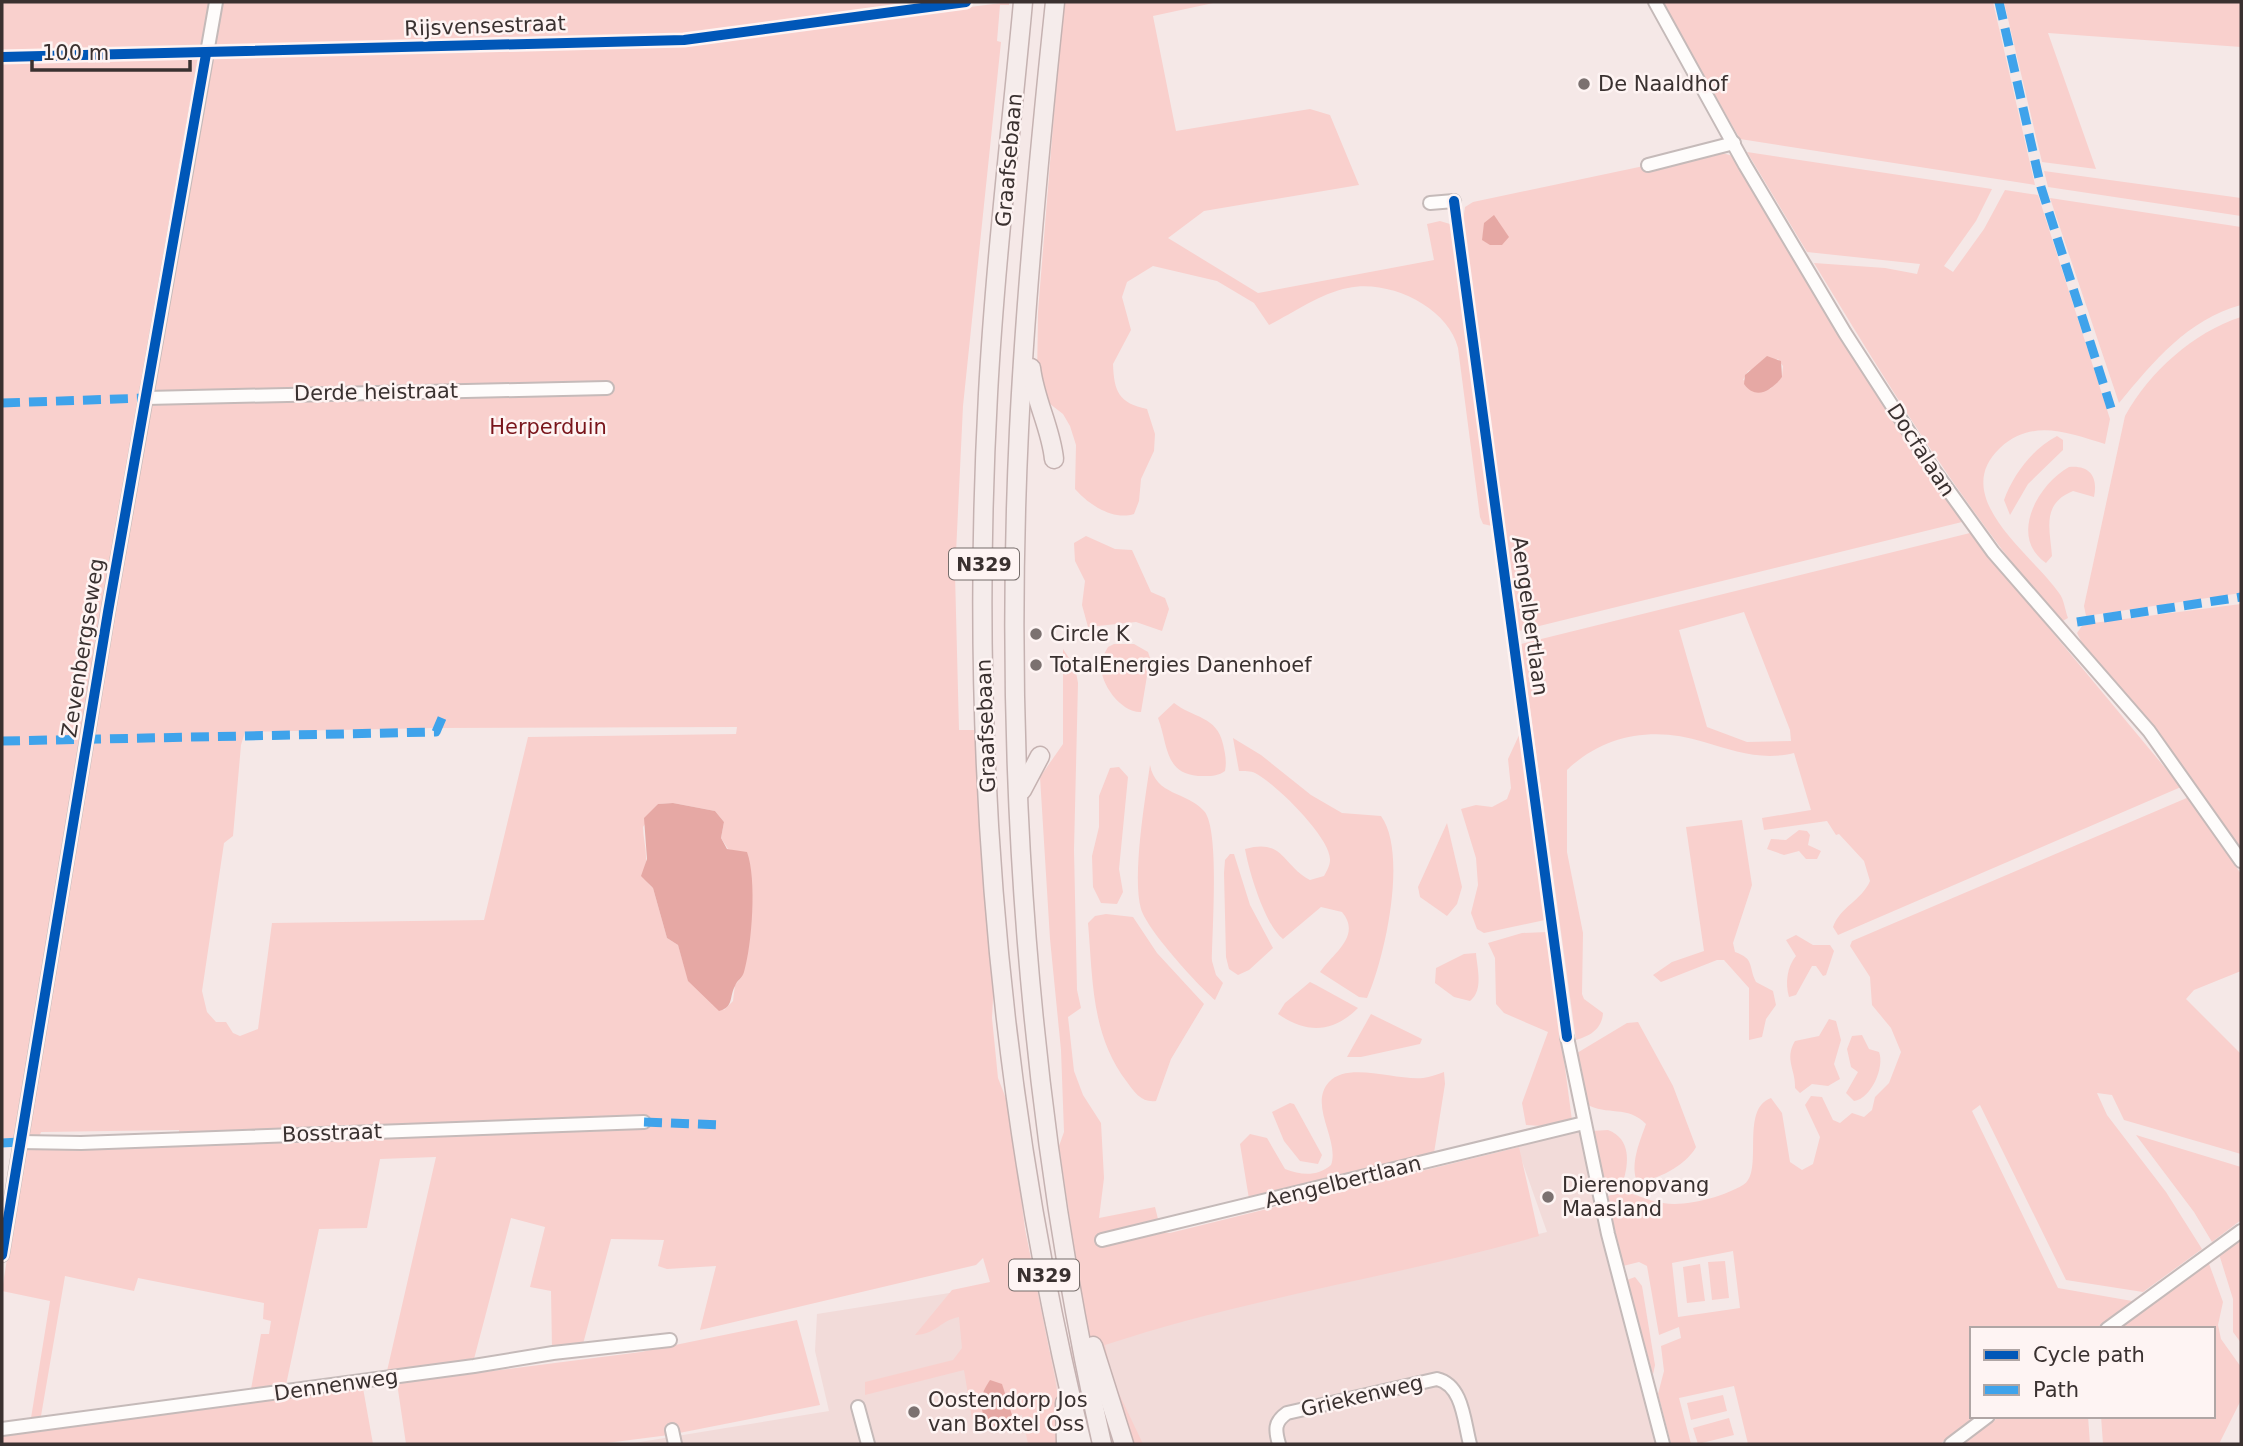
<svg xmlns="http://www.w3.org/2000/svg" width="2243" height="1446" font-family="'DejaVu Sans',sans-serif">
<rect width="100%" height="100%" fill="#f5e8e7"/>
<path fill="#f2dbd9" d="M 1585,1127 L 1666,1444 L 628,1444 L 829,1411 L 815,1351 L 817,1314 L 1000,1285 L 1007,1362 L 1547,1232 L 1516,1144 Z"/>
<g fill="#f9d0cd" fill-rule="evenodd">
<path d="M 2,2 L 944,2 L 664,37 L 274,45 L 273,54 L 667,46 L 1009,2 L 1009,5 L 1000,5 L 997,41 L 1001,42 L 963,406 L 955,574 L 959,730 L 979,730 L 994,979 L 992,1018 L 998,1078 L 1010,1109 L 1025,1229 L 1055,1378 L 1064,1444 L 1028,1444 L 1022,1415 L 1015,1416 C 1010,1444 986,1429 972,1419 L 964,1370 L 865,1395 L 865,1382 L 953,1360 L 962,1348 L 959,1317 C 941,1320 935,1335 915,1335 L 952,1290 L 990,1282 L 983,1258 L 976,1265 L 700,1330 L 716,1266 L 667,1269 L 658,1266 L 664,1240 L 611,1239 L 583,1344 L 552,1349 L 551,1291 L 530,1287 L 545,1227 L 511,1218 L 474,1359 L 387,1371 L 436,1157 L 380,1159 L 367,1228 L 319,1229 L 286,1385 L 251,1389 L 261,1334 L 269,1334 L 271,1321 L 263,1319 L 264,1303 L 138,1278 L 134,1291 L 65,1276 L 41,1416 L 31,1418 L 50,1301 L 2,1291 L 24,1147 L 179,1133 L 179,1130 L 41,1132 L 39,1137 L 2,1140 ZM 737,727 L 736,734 L 528,737 L 484,920 L 272,923 L 258,1029 L 240,1036 L 233,1033 L 226,1022 L 216,1022 L 207,1012 L 202,991 L 224,843 L 233,836 L 241,745 L 245,732 L 434,728 ZM 673,803 L 715,811 L 724,822 L 721,838 L 728,849 L 735,851 L 747,958 L 741,978 L 735,985 L 733,1001 L 724,1010 L 686,972 L 678,945 L 667,938 L 653,888 C 640,878 647,869 646,857 C 646,847 643,837 643,827 L 658,804 Z"/>
<path d="M 1063,2 L 1218,2 L 1153,16 L 1176,131 L 1310,109 L 1330,115 L 1359,185 L 1204,211 L 1168,238 L 1258,293 L 1434,260 L 1427,224 L 1440,221 L 1450,224 L 1492,526 L 1483,524 L 1480,517 L 1458,348 C 1448,307 1389,279 1348,288 C 1321,293 1293,313 1269,325 L 1254,303 L 1217,281 L 1153,266 L 1127,282 L 1122,297 L 1131,330 L 1113,364 C 1114,392 1119,403 1147,409 L 1155,434 L 1154,451 L 1141,479 L 1139,501 L 1134,514 C 1113,521 1088,504 1075,489 L 1076,445 L 1070,426 L 1063,414 L 1041,397 L 1037,381 L 1038,312 Z"/>
<path d="M 1662,2 L 1993,2 L 2035,185 L 1740,139 Z"/>
<path d="M 2004,2 L 2241,2 L 2241,47 L 2048,33 L 2096,169 L 2042,162 Z"/>
<path d="M 1715,151 L 1733,156 L 1962,522 L 1519,631 L 1463,220 L 1465,207 L 1473,202 ZM 1778,359 L 1783,366 L 1782,377 L 1770,389 L 1743,380 L 1748,371 Z"/>
<path d="M 1747,152 L 1992,189 L 1976,221 L 1944,266 L 1953,272 L 1984,229 L 2005,190 L 2038,195 L 2110,419 L 2105,444 C 2068,433 2032,418 2000,448 C 1948,497 2032,554 2059,593 C 2064,599 2065,610 2068,618 L 2061,622 C 1965,512 1890,388 1814,263 L 1885,268 L 1917,274 L 1920,264 L 1807,252 Z"/>
<path d="M 2044,171 L 2241,198 L 2241,216 L 2048,187 Z"/>
<path d="M 2050,198 L 2241,227 L 2241,305 C 2187,320 2154,361 2119,403 Z"/>
<path d="M 2241,317 L 2241,593 L 2086,616 L 2084,606 L 2125,416 C 2149,372 2194,332 2241,317 Z"/>
<path d="M 2057,436 L 2063,440 L 2063,450 L 2028,484 L 2010,515 L 2004,500 C 2013,475 2032,449 2057,436 Z"/>
<path d="M 2069,467 C 2091,465 2098,478 2094,497 L 2073,491 C 2041,504 2050,529 2052,556 L 2046,563 C 2008,537 2038,484 2069,467 Z"/>
<path d="M 1970,533 L 2181,787 L 1838,935 L 1833,927 C 1840,907 1862,900 1870,881 L 1864,861 L 1839,834 L 1836,835 L 1827,821 L 1764,830 L 1762,818 L 1811,810 L 1794,753 C 1762,761 1734,751 1704,742 C 1655,726 1604,734 1567,770 L 1567,852 L 1583,933 L 1582,994 L 1584,999 L 1603,1013 C 1602,1029 1590,1036 1576,1040 L 1521,644 ZM 1744,612 L 1790,730 L 1791,741 L 1747,742 L 1707,727 L 1679,630 Z"/>
<path d="M 1086,536 L 1115,549 L 1132,550 L 1151,592 L 1165,598 L 1169,609 L 1162,631 L 1136,622 L 1088,627 L 1082,605 L 1085,581 L 1075,561 L 1074,543 Z"/>
<path d="M 2241,604 L 2241,851 L 2187,772 L 2085,649 L 2077,633 L 2082,626 L 2093,623 Z"/>
<path d="M 1114,644 L 1134,644 L 1148,652 L 1150,658 L 1141,712 C 1121,713 1099,683 1101,663 C 1102,658 1105,652 1108,647 Z"/>
<path d="M 1063,649 L 1075,667 L 1078,683 L 1074,850 L 1077,990 L 1081,1008 L 1068,1017 L 1074,1071 L 1083,1095 L 1101,1123 L 1104,1178 L 1099,1218 L 1155,1207 L 1159,1223 L 1155,1232 L 1170,1233 L 1519,1147 L 1539,1236 C 1395,1277 1247,1298 1105,1345 L 1112,1379 L 1143,1444 L 1116,1444 L 1085,1320 L 1059,1146 L 1064,1132 L 1061,1050 L 1050,939 L 1040,777 L 1063,744 Z"/>
<path d="M 1174,703 C 1193,718 1217,716 1223,744 C 1225,753 1227,761 1225,771 C 1217,777 1208,776 1198,776 C 1164,773 1168,744 1158,718 Z"/>
<path d="M 1520,733 L 1545,920 L 1484,933 L 1477,929 L 1471,913 L 1478,885 L 1476,858 L 1461,809 L 1476,805 L 1492,807 L 1507,799 L 1511,788 L 1508,759 Z"/>
<path d="M 1233,738 L 1261,755 L 1311,795 L 1342,813 L 1381,816 C 1408,853 1385,958 1367,998 L 1359,997 L 1320,972 C 1333,953 1362,936 1342,912 L 1321,907 L 1283,939 C 1265,925 1249,872 1245,849 C 1284,838 1282,865 1310,880 L 1324,876 C 1327,871 1330,865 1330,860 C 1331,838 1275,783 1255,773 C 1251,771 1244,771 1239,771 Z"/>
<path d="M 1150,765 C 1156,796 1186,791 1204,811 C 1220,828 1212,933 1212,961 L 1216,975 L 1223,983 L 1215,1000 C 1197,984 1148,931 1141,909 C 1132,876 1145,800 1150,765 Z"/>
<path d="M 1119,767 L 1128,777 L 1119,869 L 1123,892 L 1117,904 L 1101,903 L 1093,887 L 1092,856 L 1099,827 L 1099,796 L 1110,768 Z"/>
<path d="M 2189,797 L 2241,874 L 2241,971 L 2194,990 L 2186,999 L 2241,1054 L 2241,1154 L 2124,1120 L 2112,1095 L 2097,1093 L 2107,1115 L 2166,1192 L 2202,1249 L 2143,1292 L 2066,1280 L 1980,1105 L 1972,1111 L 2058,1288 L 2132,1301 L 2095,1329 L 1972,1329 L 1972,1416 L 1977,1416 L 1940,1444 L 1748,1444 L 1734,1386 L 1679,1398 L 1691,1444 L 1671,1444 L 1658,1394 L 1664,1371 L 1661,1346 L 1681,1338 L 1679,1327 L 1659,1335 L 1647,1266 L 1639,1262 L 1623,1266 L 1606,1196 C 1639,1189 1634,1198 1663,1203 C 1687,1207 1722,1197 1743,1185 C 1765,1173 1739,1109 1771,1098 L 1782,1113 L 1790,1162 L 1802,1170 L 1813,1164 L 1820,1137 L 1805,1105 L 1811,1096 L 1822,1097 L 1833,1120 L 1840,1123 L 1852,1113 L 1864,1117 L 1872,1110 L 1875,1097 L 1889,1083 L 1901,1052 L 1891,1028 L 1872,1005 L 1870,977 L 1850,946 L 1852,941 ZM 1733,1251 L 1740,1308 L 1678,1317 L 1672,1263 Z"/>
<path d="M 1742,820 L 1752,885 L 1733,943 L 1735,952 C 1755,959 1748,966 1756,982 L 1773,991 L 1776,1005 L 1766,1019 L 1762,1037 L 1749,1040 L 1749,988 L 1724,960 L 1717,960 L 1661,982 L 1653,975 L 1672,962 L 1704,951 L 1686,827 Z"/>
<path d="M 1447,823 L 1462,887 L 1457,904 L 1447,916 L 1420,897 L 1418,887 Z"/>
<path d="M 1799,830 L 1807,831 L 1810,835 L 1808,845 L 1821,851 L 1817,859 L 1806,859 L 1799,851 L 1784,855 L 1767,849 L 1771,839 L 1786,840 Z"/>
<path d="M 1230,854 L 1234,854 L 1250,905 L 1273,948 L 1249,970 L 1238,975 L 1229,969 L 1226,957 L 1224,873 L 1225,860 Z"/>
<path d="M 1106,914 L 1133,917 L 1157,953 L 1204,1004 L 1171,1059 L 1156,1101 C 1142,1103 1135,1093 1127,1082 C 1091,1035 1093,980 1088,923 L 1095,916 Z"/>
<path d="M 1547,932 L 1573,1128 L 1526,1125 L 1522,1103 L 1548,1032 L 1504,1013 L 1496,1004 L 1495,958 L 1488,943 L 1522,933 Z"/>
<path d="M 1796,935 L 1813,945 L 1830,945 L 1834,951 L 1826,975 L 1823,976 L 1816,966 L 1812,966 L 1796,995 L 1789,997 C 1785,983 1787,967 1796,956 L 1786,940 Z"/>
<path d="M 1476,953 C 1477,968 1484,990 1470,1001 L 1454,997 L 1435,983 L 1436,968 L 1464,954 Z"/>
<path d="M 1310,982 L 1316,985 L 1358,1008 C 1333,1033 1307,1034 1278,1014 L 1285,1003 Z"/>
<path d="M 1371,1014 L 1422,1039 L 1420,1044 L 1361,1057 L 1347,1057 Z"/>
<path d="M 1829,1019 L 1836,1021 L 1841,1040 L 1834,1064 L 1840,1079 L 1828,1086 L 1812,1084 L 1800,1093 L 1795,1088 C 1796,1070 1784,1059 1795,1041 L 1819,1036 Z"/>
<path d="M 1638,1022 L 1673,1086 L 1696,1147 C 1688,1163 1655,1184 1636,1179 C 1631,1161 1640,1141 1646,1124 C 1628,1105 1607,1116 1586,1104 L 1577,1053 L 1627,1023 Z"/>
<path d="M 1862,1035 L 1869,1049 L 1879,1052 C 1885,1067 1871,1099 1854,1101 L 1846,1093 L 1858,1072 L 1851,1067 L 1847,1049 L 1852,1036 Z"/>
<path d="M 1444,1072 L 1445,1084 L 1434,1153 L 1249,1199 L 1240,1144 L 1250,1134 L 1267,1138 L 1285,1169 C 1301,1175 1317,1177 1331,1165 C 1340,1140 1308,1105 1329,1082 C 1348,1061 1398,1081 1423,1078 C 1430,1077 1438,1074 1444,1072 Z"/>
<path d="M 1290,1103 L 1294,1104 L 1322,1155 L 1318,1164 L 1300,1161 L 1284,1141 L 1272,1112 Z"/>
<path d="M 1608,1130 C 1631,1139 1629,1162 1623,1182 L 1603,1187 L 1591,1131 Z"/>
<path d="M 2136,1135 L 2241,1167 L 2241,1220 L 2212,1242 L 2194,1212 Z"/>
<path d="M 2241,1238 L 2241,1343 L 2233,1332 L 2233,1299 L 2219,1254 Z"/>
<path d="M 1725,1261 L 1729,1298 L 1712,1300 L 1708,1262 Z"/>
<path d="M 2208,1261 L 2223,1302 L 2218,1325 L 2221,1339 L 2241,1367 L 2241,1400 L 2219,1444 L 2103,1444 L 2101,1416 L 2213,1416 L 2213,1329 L 2118,1329 Z"/>
<path d="M 1700,1264 L 1705,1301 L 1687,1303 L 1683,1267 Z"/>
<path d="M 1635,1277 L 1642,1286 L 1655,1365 L 1653,1375 L 1627,1280 Z"/>
<path d="M 797,1320 L 820,1405 L 669,1435 L 599,1444 L 406,1444 L 397,1383 L 641,1352 Z"/>
<path d="M 363,1388 L 373,1444 L 2,1444 L 2,1434 Z"/>
<path d="M 1723,1395 L 1727,1411 L 1691,1420 L 1687,1403 Z"/>
<path d="M 2000,1416 L 2088,1416 L 2090,1444 L 1962,1444 Z"/>
<path d="M 1729,1418 L 1734,1435 L 1698,1444 L 1693,1428 Z"/>
</g>
<g fill="#e6a8a4">
<path d="M 1494,215 L 1509,237 L 1502,245 L 1490,245 L 1482,240 L 1484,223 Z"/>
<path d="M 1767,356 L 1781,361 L 1782,377 C 1772,390 1756,401 1744,384 L 1745,375 Z"/>
<path d="M 673,803 L 715,811 L 724,822 L 721,838 L 727,849 L 747,852 C 757,879 752,945 744,972 C 742,979 737,980 735,986 C 729,997 734,1007 719,1011 L 688,981 L 678,945 L 667,938 L 653,888 L 641,876 L 647,859 L 644,818 L 658,804 Z"/>
<path d="M 990,1380 L 1002,1384 L 1012,1415 L 997,1427 L 985,1422 C 980,1404 979,1396 990,1380 Z"/>
</g>
<g fill="none" stroke-linecap="round" stroke-linejoin="round">
<defs>
<g id="street">
<path d="M 1655,2 L 1745,165 L 1845,333 L 1933,469 L 1993,552 L 2149,731 L 2241,861"/>
<path d="M 1648,165 L 1734,143"/>
<path d="M 1430,203 L 1454,201"/>
<path d="M 146,398 L 607,388"/>
<path d="M 1567,1037 L 1608,1234 L 1663,1444"/>
<path d="M 20,1142 L 81,1143 L 644,1122"/>
<path d="M 1102,1240 L 1584,1123"/>
<path d="M 2,1255 L 108,612 L 216,2"/>
<path d="M 2107,1329 L 2241,1231"/>
<path d="M 858,1407 L 868,1444"/>
<path d="M 2,1429 L 474,1366 L 553,1353 L 670,1340"/>
<path d="M 672,1430 L 675,1444"/>
<path d="M 1279,1444 C 1275,1430 1274,1422 1287,1413 L 1437,1379 C 1463,1385 1464,1422 1470,1444"/>
<path d="M 1951,1444 L 1988,1416"/>
</g>
<g id="primary">
<path d="M 1023,2 C 1011,132 995,263 988,394 C 969,747 998,1101 1082,1444"/>
<path d="M 1055,2 C 1040,144 1026,287 1019,430 C 1003,768 1028,1114 1102,1444"/>
<path d="M 1031,368 C 1035,401 1051,428 1054,459"/>
<path d="M 1022,790 L 1040,756"/>
<path d="M 1093,1346 L 1124,1444"/>
<path d="M 1065,1403 L 1066,1444"/>
</g>
</defs>
<use href="#street" stroke="#c5bab9" stroke-width="16"/>
<use href="#primary" stroke="#c5b2b1" stroke-width="21"/>
<use href="#street" stroke="#fefcfb" stroke-width="12"/>
<use href="#primary" stroke="#f5eceb" stroke-width="18"/>
<g stroke="#3fa3eb" stroke-width="9" stroke-dasharray="18 9" stroke-linecap="butt">
<path d="M 1999,2 L 2041,187 L 2111,408"/>
<path d="M 2,403 L 146,398"/>
<path d="M 2077,622 L 2241,597"/>
<path d="M 2,741 L 436,732 L 442,718"/>
<path d="M 644,1122 L 721,1125"/>
<path d="M 2,1143 L 20,1142"/>
</g>
<defs>
<g id="cycleway">
<path d="M 2,57 L 684,40 L 966,2"/>
<path d="M 1454,201 L 1567,1037"/>
<path d="M 2,1255 L 108,612 L 206,54"/>
</g>
</defs>
<use href="#cycleway" stroke="#fef4f3" stroke-width="15"/>
<use href="#cycleway" stroke="#0057b8" stroke-width="10"/>
</g>
<g fill="#7b7170" stroke="#fef4f3" stroke-width="2.5">
<circle cx="1584" cy="84" r="7"/>
<circle cx="1036" cy="634" r="7"/>
<circle cx="1036" cy="665" r="7"/>
<circle cx="1548" cy="1197" r="7"/>
<circle cx="914" cy="1412" r="7"/>
</g>
<g text-anchor="middle" dominant-baseline="central" stroke-width="5" stroke-linejoin="round" paint-order="stroke">
<g fill="#fef4f3" stroke="#756c6a" stroke-width="2">
<rect x="949" y="548.5" width="70" height="31" rx="5"/>
<rect x="1009" y="1259.5" width="70" height="31" rx="5"/>
</g>
<g font-size="19" font-weight="bold" fill="#3a3130">
<text x="984" y="564">N329</text>
<text x="1044" y="1275">N329</text>
</g>
<g font-size="21" fill="#3a3130" stroke="#fef4f3">
<text transform="translate(485 26) rotate(-2)">Rijsvensestraat</text>
<text transform="translate(1009 160) rotate(-85)">Graafsebaan</text>
<text transform="translate(376 392) rotate(-1)">Derde heistraat</text>
<text transform="translate(1921 450) rotate(57)">Docfalaan</text>
<text transform="translate(1530 616) rotate(82)">Aengelbertlaan</text>
<text transform="translate(83 648) rotate(-81)">Zevenbergseweg</text>
<text transform="translate(986 726) rotate(-92)">Graafsebaan</text>
<text transform="translate(332 1133) rotate(-2)">Bosstraat</text>
<text transform="translate(1343 1182) rotate(-14)">Aengelbertlaan</text>
<text transform="translate(336 1385) rotate(-8)">Dennenweg</text>
<text transform="translate(1362 1396) rotate(-13)">Griekenweg</text>
</g>
<g font-size="21" fill="#3a3130" stroke="#fef4f3" text-anchor="start">
<text x="1598" y="84">De Naaldhof</text>
<text x="1050" y="634">Circle K</text>
<text x="1050" y="665">TotalEnergies Danenhoef</text>
<text x="1562" y="1185">Dierenopvang<tspan x="1562" dy="24">Maasland</tspan></text>
<text x="928" y="1400">Oostendorp Jos<tspan x="928" dy="24">van Boxtel Oss</tspan></text>
</g>
<g font-size="21" fill="#79151b" stroke="#fef4f3">
<text x="548" y="427">Herperduin</text>
</g>
</g>
<rect width="2243" height="1446" fill="none" stroke="#3a3130" stroke-width="7"/>
<rect x="1970" y="1327" width="245" height="91" fill="#fef4f3" stroke="#b0a6a5" stroke-width="2"/>
<rect x="1984" y="1350" width="35" height="10" fill="#0057b8" stroke="#b0a6a5" stroke-width="2"/>
<text x="2033" y="1362" font-size="21" fill="#3a3130">Cycle path</text>
<rect x="1984" y="1385" width="35" height="10" fill="#3fa3eb" stroke="#b0a6a5" stroke-width="2"/>
<text x="2033" y="1397" font-size="21" fill="#3a3130">Path</text>
<path d="M32 60v10h158v-10" fill="none" stroke="#3a3130" stroke-width="3.5"/>
<text x="42" y="60" font-size="21" fill="#3a3130" stroke="#fef4f3" stroke-width="5" paint-order="stroke">100 m</text>
</svg>
